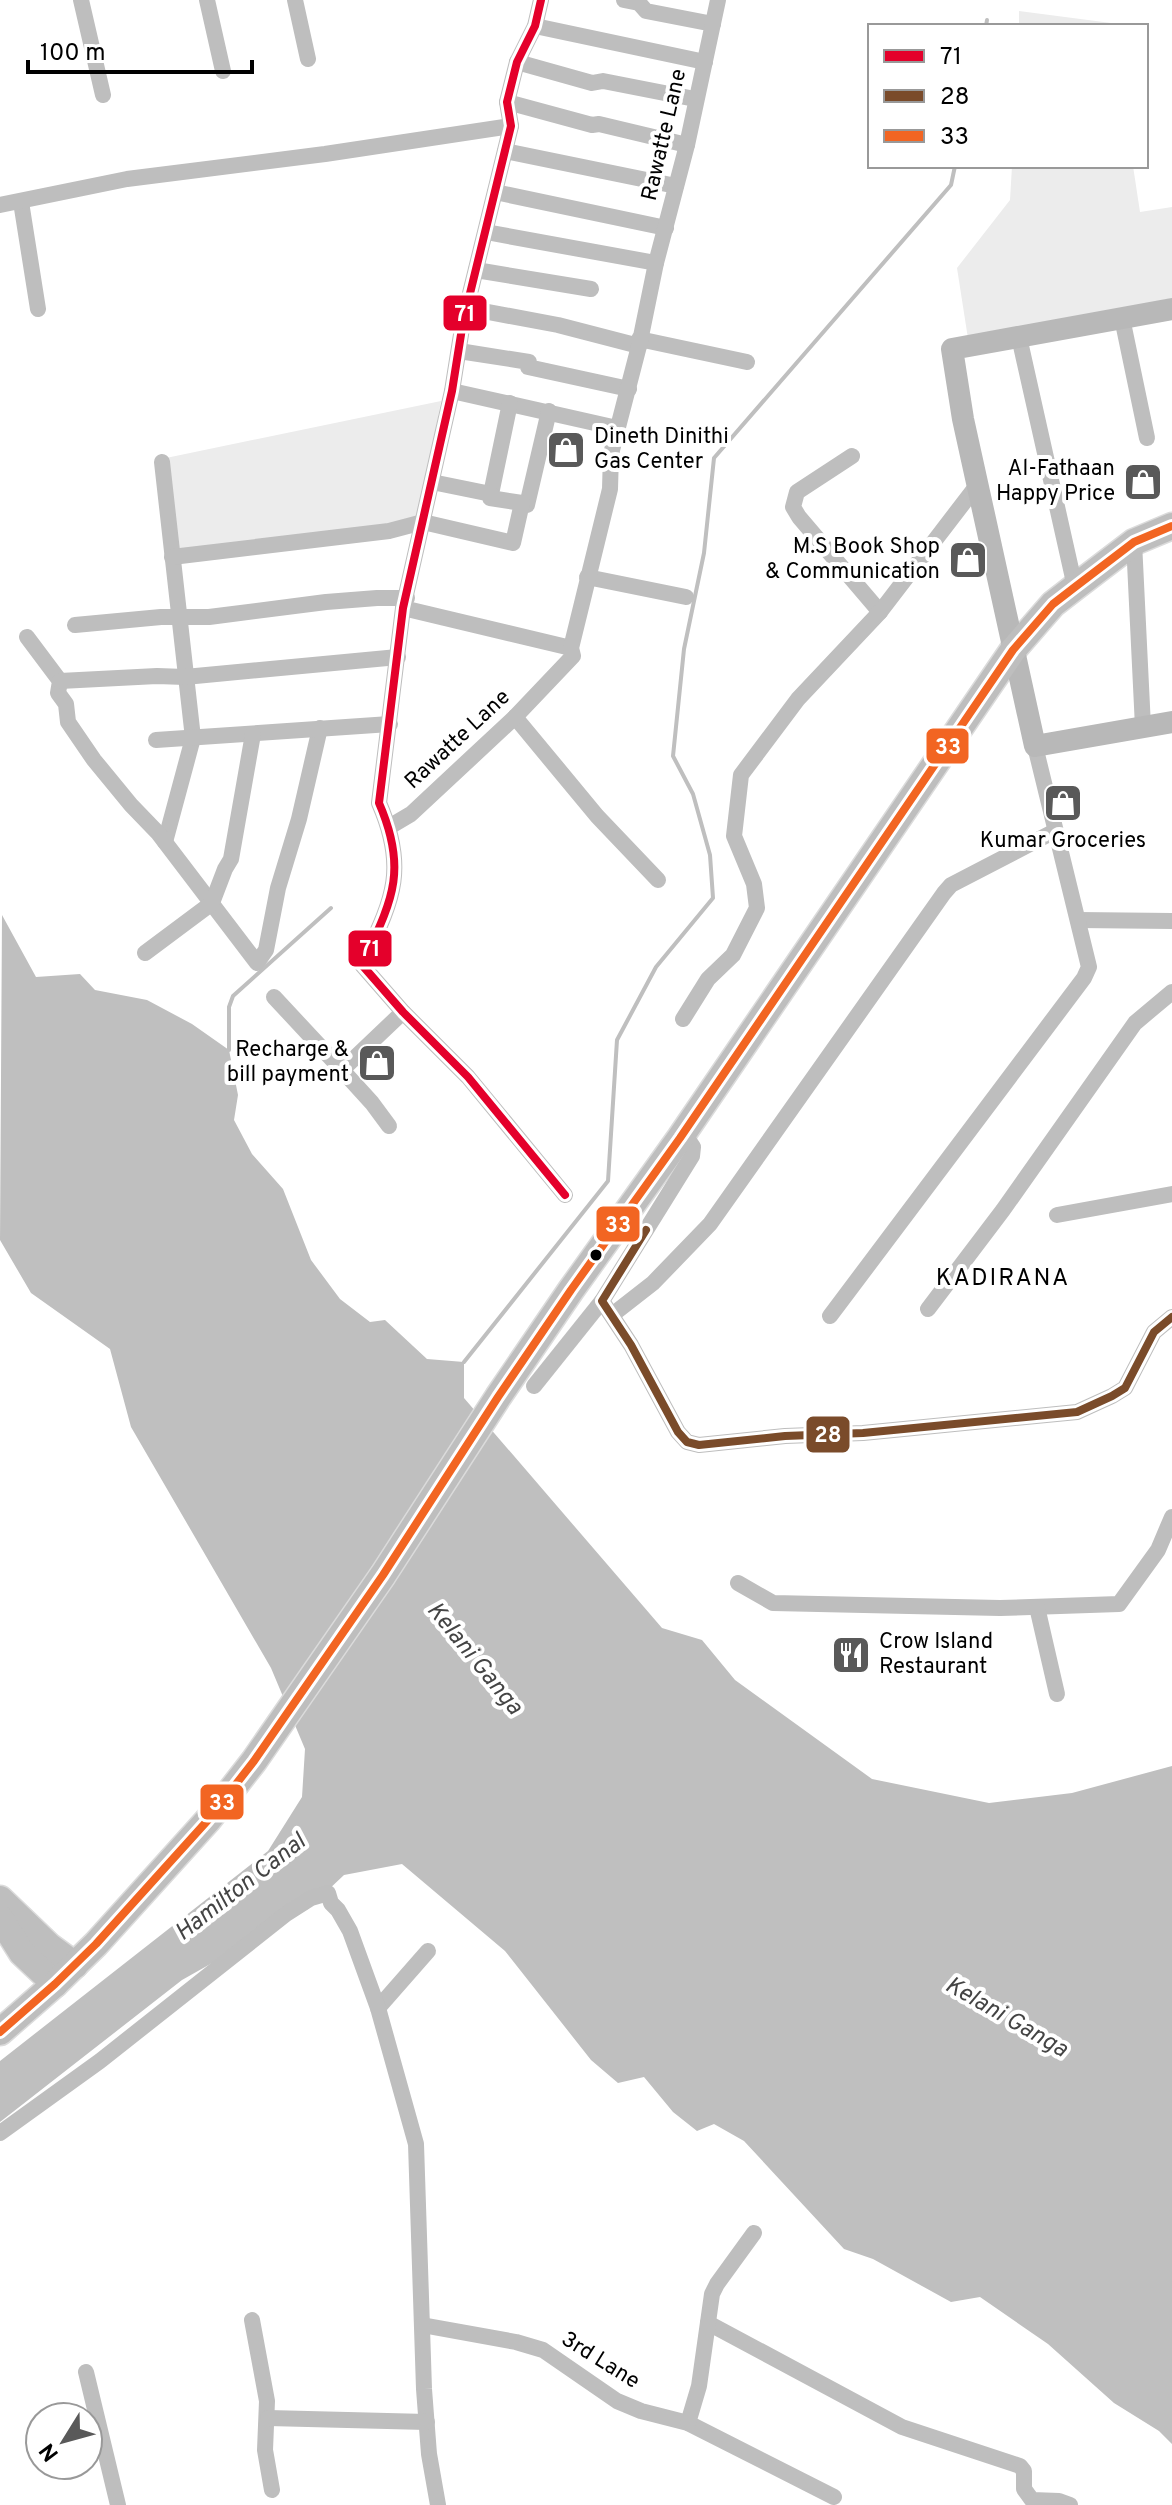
<svg xmlns="http://www.w3.org/2000/svg" width="1172" height="2505" font-family="Overpass,sans-serif">
<rect width="100%" height="100%" fill="#fff"/>
<g fill="#ececec">
<path d="M 1019,11 L 1111,23 L 1112,26 L 1019,26 Z"/>
<path d="M 1012,166 L 1133,166 L 1140,212 L 1172,207 L 1172,298 L 969,345 L 957,268 L 1010,200 Z"/>
<path d="M 441,401 L 418,525 L 176,551 L 166,458 Z"/>
</g>
<path fill="#bfbfbf" d="M 2,915 L 36,977 L 80,974 L 95,990 L 147,1000 L 192,1024 L 229,1050 L 238,1095 L 234,1120 L 252,1154 L 283,1189 L 311,1260 L 340,1299 L 370,1322 L 385,1320 L 427,1359 L 464,1362 L 464,1398 L 662,1628 L 702,1640 L 735,1680 L 872,1779 L 989,1803 L 1072,1793 L 1172,1766 L 1172,2444 L 1159,2431 L 1114,2403 L 1048,2344 L 980,2297 L 951,2302 L 873,2259 L 844,2249 L 744,2141 L 714,2124 L 697,2131 L 673,2112 L 644,2077 L 618,2083 L 591,2060 L 505,1951 L 402,1864 L 344,1875 L 308,1909 L 182,1980 L 0,2122 L 0,2061 L 268,1851 L 302,1797 L 305,1749 L 271,1668 L 131,1427 L 110,1349 L 31,1293 L 0,1240 Z"/>
<g fill="none" stroke-linecap="round" stroke-linejoin="round">
<g stroke="#bfbfbf" stroke-width="4">
<path d="M 986,26 L 987,20"/>
<path d="M 229,1050 L 229,1007 L 233,996 L 331,908"/>
<path d="M 464,1362 L 608,1181 L 617,1040 L 656,967 L 713,898 L 710,855 L 693,794 L 673,756 L 684,649 L 704,553 L 714,458 L 951,185 L 955,166"/>
</g>
<defs>
<g id="primary">
<path d="M 0,1899 L 49,1946 L 75,1965"/>
<path d="M 0,1918 L 22,1953 L 55,1984"/>
<path d="M 0,2032 L 55,1984 L 96,1944 L 208,1820 L 254,1761 L 383,1575 L 498,1397 L 571,1290 L 680,1138 L 1013,650 L 1053,604 L 1075,587 L 1134,542 L 1172,526"/>
</g>
</defs>
<use href="#primary" stroke="#dbdbdb" stroke-width="29"/>
<g stroke="#bebebe" stroke-width="16">
<path d="M 81,0 L 103,95"/>
<path d="M 207,0 L 223,71"/>
<path d="M 295,0 L 308,59"/>
<path d="M 541,0 L 535,26 L 517,62 L 507,102 L 511,126 L 463,322 L 452,391 L 403,608 L 379,803 C 409,872 391,902 362,965 L 403,1012 L 468,1077 L 565,1195"/>
<path d="M 624,0 L 639,3 L 646,11 L 713,24"/>
<path d="M 535,26 L 705,62"/>
<path d="M 517,62 L 592,83 L 603,81 L 695,99"/>
<path d="M 507,102 L 592,125 L 599,124 L 687,145"/>
<path d="M 505,151 L 676,186"/>
<path d="M 495,192 L 666,228"/>
<path d="M 21,202 L 38,309"/>
<path d="M 0,205 L 127,179 L 325,154 L 511,126"/>
<path d="M 486,232 L 656,263"/>
<path d="M 476,270 L 591,289"/>
<path d="M 467,308 L 558,325 L 639,346"/>
<path d="M 1122,318 L 1147,438"/>
<path d="M 1019,337 L 1075,587"/>
<path d="M 639,339 L 747,362"/>
<path d="M 459,351 L 529,362 L 528,367 L 629,389"/>
<path d="M 452,391 L 617,428"/>
<path d="M 852,456 L 797,492 L 793,507 L 799,517 L 880,612"/>
<path d="M 162,462 L 193,738 L 165,842"/>
<path d="M 491,494 L 510,403"/>
<path d="M 522,503 L 527,505 L 549,411"/>
<path d="M 1134,542 L 1143,727"/>
<path d="M 172,557 L 389,531 L 423,522 L 513,543 L 522,503 L 490,498 L 491,494 L 432,482"/>
<path d="M 587,577 L 686,597"/>
<path d="M 403,608 L 571,648"/>
<path d="M 75,625 L 161,617 L 209,617 L 326,602 L 377,598 L 407,598"/>
<path d="M 27,637 L 60,681 L 58,693 L 66,704 L 68,722 L 94,760 L 131,805 L 158,833 L 257,963 L 266,950 L 278,888 L 299,819 L 320,728"/>
<path d="M 60,681 L 157,676 L 185,677 L 398,657"/>
<path d="M 515,717 L 597,816 L 658,880"/>
<path d="M 156,740 L 390,724"/>
<path d="M 389,827 L 411,814 L 515,717 L 573,656 L 571,648 L 610,489 L 611,454 L 639,346 L 656,263 L 687,145 L 718,0"/>
<path d="M 1078,920 L 1172,921"/>
<path d="M 145,953 L 212,903 L 225,869 L 231,859 L 253,734"/>
<path d="M 274,997 L 342,1070 L 403,1012"/>
<path d="M 683,1019 L 708,979 L 733,955 L 757,908 L 754,884 L 734,836 L 741,775 L 798,699 L 880,612 L 978,484"/>
<path d="M 342,1070 L 372,1103 L 389,1126"/>
<path d="M 680,1138 L 689,1141 L 693,1147 L 692,1156 L 602,1301 L 631,1345 L 678,1432 L 687,1442 L 699,1445 L 785,1436 L 863,1433 L 1077,1412 L 1112,1396 L 1125,1388 L 1154,1332 L 1172,1317"/>
<path d="M 1057,1215 L 1172,1194"/>
<path d="M 928,1309 L 1003,1210 L 1135,1023 L 1172,992"/>
<path d="M 612,1315 L 653,1283 L 710,1224 L 944,893 L 951,885 L 1055,831"/>
<path d="M 830,1316 L 1084,978 L 1089,967 L 1035,746"/>
<path d="M 534,1386 L 602,1301"/>
<path d="M 738,1583 L 773,1603 L 1000,1608 L 1119,1604 L 1158,1550 L 1172,1517"/>
<path d="M 1037,1607 L 1057,1694"/>
<path d="M 378,2008 L 428,1951"/>
<path d="M 0,2133 L 100,2061 L 286,1914 L 311,1898 L 328,1893 L 331,1903 L 338,1910 L 350,1931 L 378,2008 L 416,2144 L 424,2389 L 429,2454 L 438,2505"/>
<path d="M 252,2320 L 267,2401 L 265,2450 L 272,2490"/>
<path d="M 708,2323 L 902,2427 L 1020,2466 L 1024,2471 L 1024,2489 L 1032,2500 L 1059,2501 L 1070,2505"/>
<path d="M 422,2325 L 516,2342 L 543,2350 L 617,2401 L 641,2411 L 688,2423 L 834,2497"/>
<path d="M 86,2372 L 118,2505"/>
<path d="M 268,2418 L 427,2422"/>
<path d="M 688,2423 L 699,2386 L 712,2294 L 717,2284 L 754,2233"/>
</g>
<path stroke="#b8b8b8" stroke-width="22" d="M 1172,309 L 952,349 L 963,419 L 1035,746 L 1172,722"/>
<use href="#primary" stroke="#bebebe" stroke-width="26"/>
<defs>
<path id="bus-1" d="M 541,0 L 535,26 L 517,62 L 507,102 L 511,126 L 463,322 L 452,391 L 403,608 L 379,803 C 409,872 391,902 362,965 L 403,1012 L 468,1077 L 565,1195"/>
<path id="bus-2" d="M 646,1230 L 602,1301 L 631,1345 L 678,1432 L 687,1442 L 699,1445 L 785,1436 L 863,1433 L 1077,1412 L 1112,1396 L 1125,1388 L 1154,1332 L 1172,1317"/>
<path id="bus-3" d="M 0,2032 L 55,1984 L 96,1944 L 208,1820 L 254,1761 L 383,1575 L 498,1397 L 571,1290 L 680,1138 L 1013,650 L 1053,604 L 1075,587 L 1134,542 L 1172,526"/>
</defs>
<use href="#bus-1" stroke="#fff" stroke-width="14"/>
<use href="#bus-2" stroke="#fff" stroke-width="14"/>
<use href="#bus-3" stroke="#fff" stroke-width="14"/>
<use href="#bus-1" stroke="#e4002b" stroke-width="8"/>
<use href="#bus-2" stroke="#7a4b2a" stroke-width="8"/>
<use href="#bus-3" stroke="#f26522" stroke-width="8"/>
</g>
<defs>
<symbol id="shop-square" viewBox="-11 -11 22 22"><rect x="-9" y="-9" width="18" height="18" rx="4" fill="#595959" stroke="#fff"/><path d="M-5-2.5h2.3a2.7 3.5 0 0 1 5.4 0H5L5.5 6h-11ZM-1.5-2.5h3a1.5 2.3 0 0 0-3 0Z" fill="#fff"/></symbol>
<symbol id="restaurant-square" viewBox="-11 -11 22 22"><rect x="-9" y="-9" width="18" height="18" rx="4" fill="#595959" stroke="#fff"/><path d="M-5-6h1v4h1v-4h1v4h1v-4h1v5L-1.5 .5V6h-2V.5L-5-1ZM5-6V6H3V1.5H1.5Q1.5-4 5-6Z" fill="#fff"/></symbol>
</defs>
<g fill-rule="evenodd">
<use href="#shop-square" x="544" y="428" width="44" height="44"/>
<use href="#shop-square" x="1121" y="460" width="44" height="44"/>
<use href="#shop-square" x="946" y="538" width="44" height="44"/>
<use href="#shop-square" x="1041" y="781" width="44" height="44"/>
<use href="#shop-square" x="355" y="1041" width="44" height="44"/>
<use href="#restaurant-square" x="829" y="1633" width="44" height="44"/>
</g>
<circle fill="#000" stroke="#fff" stroke-width="3" cx="596" cy="1255" r="7"/>
<g text-anchor="middle" dominant-baseline="central" stroke-width="8" stroke-linejoin="round" paint-order="stroke">
<g font-size="22" fill="#000" stroke="#fff">
<text transform="translate(665 135) rotate(-77)">Rawatte Lane</text>
<text transform="translate(458 740) rotate(-43)">Rawatte Lane</text>
<text transform="translate(600 2361) rotate(32)">3rd Lane</text>
</g>
<g font-size="22" fill="#000" stroke="#fff" text-anchor="end">
<text x="594" y="437" text-anchor="start">Dineth Dinithi<tspan x="594" dy="25">Gas Center</tspan></text>
<text x="1115" y="469">Al-Fathaan<tspan x="1115" dy="25">Happy Price</tspan></text>
<text x="940" y="547">M.S Book Shop<tspan x="940" dy="25">&amp; Communication</tspan></text>
<text x="1063" y="841" text-anchor="middle">Kumar Groceries</text>
<text x="349" y="1050">Recharge &amp;<tspan x="349" dy="25">bill payment</tspan></text>
<text x="879" y="1642" text-anchor="start">Crow Island<tspan x="879" dy="25">Restaurant</tspan></text>
</g>
<g font-size="24" letter-spacing="2" fill="#000" stroke="#fff">
<text x="1003" y="1279">KADIRANA</text>
</g>
<g font-size="24" font-style="italic" fill="#444" stroke="#fff">
<text transform="translate(474 1659) rotate(51)">Kelani Ganga</text>
<text transform="translate(241 1888) rotate(-38)">Hamilton Canal</text>
<text transform="translate(1006 2018) rotate(30)">Kelani Ganga</text>
</g>
</g>
<g stroke="#fff" stroke-width="3">
<rect x="442" y="294" width="46" height="38" rx="8" fill="#e4002b"/>
<rect x="925" y="727" width="45" height="38" rx="8" fill="#f26522"/>
<rect x="347" y="929" width="46" height="39" rx="8" fill="#e4002b"/>
<rect x="595" y="1205" width="46" height="38" rx="8" fill="#f26522"/>
<rect x="805" y="1415" width="46" height="39" rx="8" fill="#7a4b2a"/>
<rect x="199" y="1783" width="46" height="38" rx="8" fill="#f26522"/>
</g>
<g font-size="22" text-anchor="middle" font-weight="bold" fill="#fff">
<text x="465" y="321">71</text>
<text x="948" y="754">33</text>
<text x="370" y="956">71</text>
<text x="618" y="1232">33</text>
<text x="828" y="1442">28</text>
<text x="222" y="1810">33</text>
</g>
<rect x="868" y="24" width="280" height="144" fill="#ffffff" stroke="#999999" stroke-width="2"/>
<rect x="884" y="50" width="40" height="12" fill="#e4002b" stroke="#999999" stroke-width="2"/>
<text x="940" y="64" font-size="24" fill="#000000">71</text>
<rect x="884" y="90" width="40" height="12" fill="#7a4b2a" stroke="#999999" stroke-width="2"/>
<text x="940" y="104" font-size="24" fill="#000000">28</text>
<rect x="884" y="130" width="40" height="12" fill="#f26522" stroke="#999999" stroke-width="2"/>
<text x="940" y="144" font-size="24" fill="#000000">33</text>
<g transform="translate(64 2441) rotate(233)"><circle r="38" fill="#ffffff" stroke="#999999" stroke-width="2"/>
<path d="M0-6L14 30L0 20L-14 30Z" fill="#595959"/>
<text y="-12" font-size="22" font-weight="bold" text-anchor="middle" fill="#000000">N</text>
</g>
<path d="M28 60v12h224v-12" fill="none" stroke="#000000" stroke-width="4"/>
<text x="40" y="60" font-size="24" fill="#000000" stroke="#ffffff" stroke-width="6" paint-order="stroke">100 m</text>
</svg>
